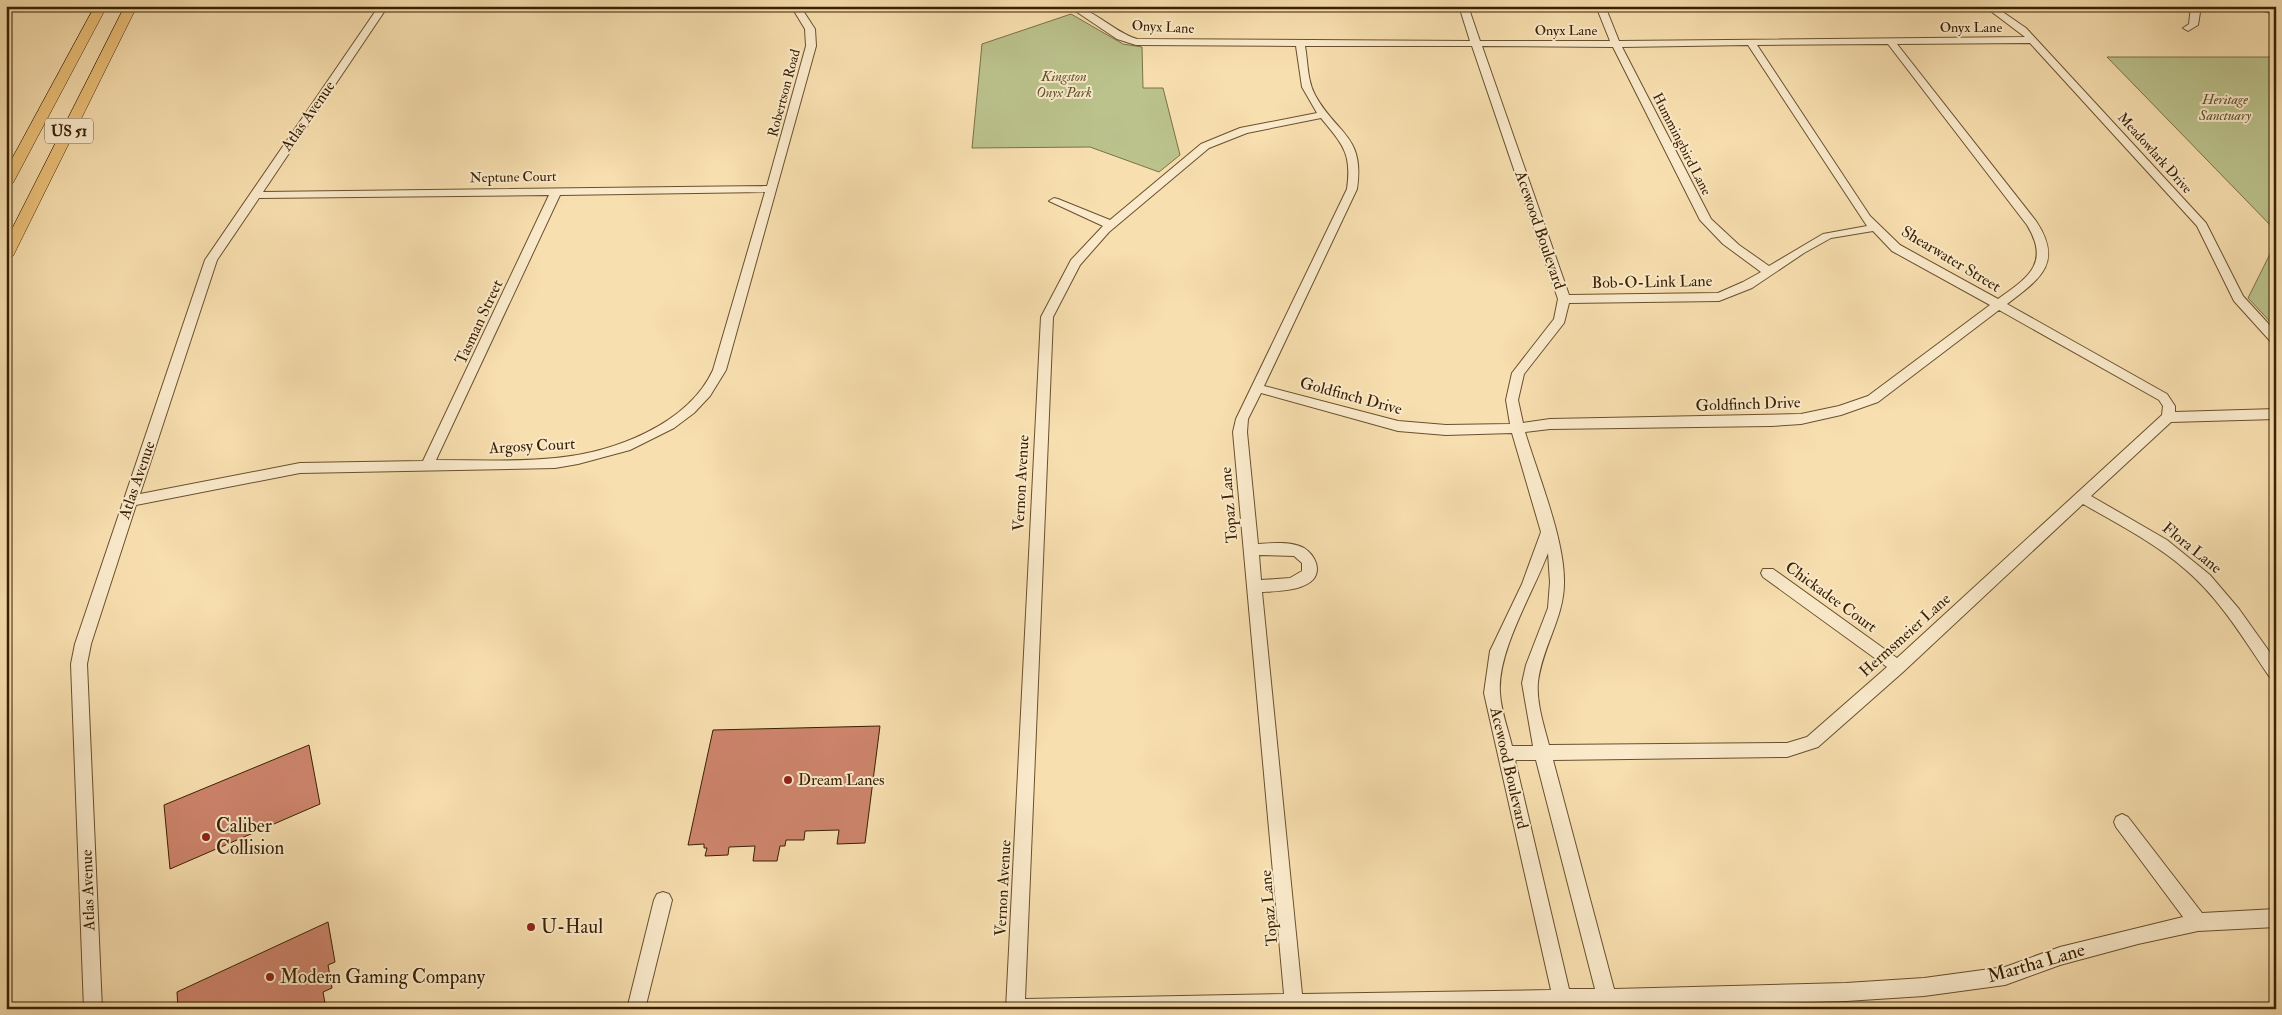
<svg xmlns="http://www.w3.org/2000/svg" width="2282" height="1015" font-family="'IM FELL Double Pica',serif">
<rect width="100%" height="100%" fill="#f8dfaf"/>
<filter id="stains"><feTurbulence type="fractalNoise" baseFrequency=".004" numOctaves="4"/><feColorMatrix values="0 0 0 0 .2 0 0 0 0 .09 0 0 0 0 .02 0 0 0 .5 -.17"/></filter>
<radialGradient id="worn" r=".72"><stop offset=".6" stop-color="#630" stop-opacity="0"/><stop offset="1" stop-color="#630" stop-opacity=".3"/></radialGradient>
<g fill="#bbc28c" stroke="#7a7147">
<path d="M 1071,14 L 1123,44 L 1142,47 L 1143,88 L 1163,88 L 1180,155 L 1159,172 L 1090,147 L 972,148 L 982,44 Z"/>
<path d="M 2107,57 L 2276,57 L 2276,231 Z"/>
<path d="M 2276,242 L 2276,328 L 2248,298 Z"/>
</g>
<g fill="#ce856d" stroke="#392002">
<path d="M 880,726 L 865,843 L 837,844 L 839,830 L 805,831 L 804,840 L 786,840 L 785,846 L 780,846 L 777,861 L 753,861 L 755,846 L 729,847 L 728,855 L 705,856 L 707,848 L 704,848 L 704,844 L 688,845 L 713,730 Z"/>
<path d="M 309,745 L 320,804 L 170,869 L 164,805 Z"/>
<path d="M 328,922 L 335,962 L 328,965 L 332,988 L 323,992 L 326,1009 L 178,1009 L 177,992 Z"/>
</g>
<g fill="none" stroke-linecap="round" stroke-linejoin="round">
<defs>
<g id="minor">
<path d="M 6,6 L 15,6 L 6,15 Z"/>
<path d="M 379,6 L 388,6 L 263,192 L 767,186 L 806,46 L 805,29 L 791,6 L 800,6 L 815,29 L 816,46 L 726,370 L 710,396 L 694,413 L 674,428 L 630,450 L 578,464 L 555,468 L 300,473 L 136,505 L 91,644 L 87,664 L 102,1009 L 84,1009 L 71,664 L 75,644 L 205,260 ZM 765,192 L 713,370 C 688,425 612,453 555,458 C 516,462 476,460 436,460 L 560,195 ZM 549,195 L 423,461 L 300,463 L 140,494 L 217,260 L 259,198 Z"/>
<path d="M 1068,6 C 1092,6 1113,32 1137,39 L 1470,41 L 1459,6 L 1468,6 L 1480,41 L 1610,41 L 1596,6 L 1605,6 L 1619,41 L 2025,37 L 1984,6 L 1994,6 L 2026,28 L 2206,223 L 2243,296 L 2276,332 L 2276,344 L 2272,343 L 2234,301 L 2197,226 L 2030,43 L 1897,44 L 2036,221 C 2064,263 2040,279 2007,304 L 2167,394 L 2175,406 L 2175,412 L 2276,409 L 2276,419 L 2171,422 L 2091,496 L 2167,540 L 2210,575 L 2239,609 L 2276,661 L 2276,680 L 2271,679 C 2245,641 2221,600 2186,570 C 2155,543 2118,524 2083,504 L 1903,672 L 1818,747 L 1787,757 L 1553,760 L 1614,989 L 1846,983 L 1924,978 L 2005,967 L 2060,947 L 2183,917 L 2116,827 L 2114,822 L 2116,817 L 2122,814 L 2128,817 L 2202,913 L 2276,909 L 2276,927 L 2198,931 L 2138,944 L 2060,965 L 2005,985 L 1924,996 L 1846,1001 L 1619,1007 L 1619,1009 L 1006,1009 L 1041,317 L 1071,260 L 1103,226 L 1049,201 L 1054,198 L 1058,199 L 1110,220 L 1201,144 L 1240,128 L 1317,113 L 1302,87 L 1296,46 L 1136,45 L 1117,39 ZM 1888,44 L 2027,225 C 2051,264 2027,278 1998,299 L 1900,245 L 1870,216 L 1757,45 ZM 1748,45 L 1867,226 L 1823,234 L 1769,266 L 1739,245 L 1711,219 L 1622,47 ZM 1305,46 L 1472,46 L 1558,299 L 1554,319 L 1512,373 L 1506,400 L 1510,424 L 1446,425 L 1398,421 L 1264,386 L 1357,189 C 1365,135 1337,135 1315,95 C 1307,80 1308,62 1305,46 ZM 1482,46 L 1613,47 L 1700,220 L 1723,244 L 1761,272 L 1743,282 L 1718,293 L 1569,295 ZM 1321,118 C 1343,145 1352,153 1347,189 L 1236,419 L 1233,432 L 1284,994 L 1025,999 L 1053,317 L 1080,265 L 1109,232 L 1209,148 L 1247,133 ZM 1873,231 L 1892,251 L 1990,305 L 1868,396 L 1839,406 L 1801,414 L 1550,419 L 1523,423 L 1518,400 L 1524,374 L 1564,323 L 1569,303 L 1719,301 L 1752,288 L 1804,253 L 1831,238 ZM 1999,310 L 2159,400 L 2163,406 L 2162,415 L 1897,658 L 1773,569 L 1763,569 L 1761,573 L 1763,577 L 1887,667 L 1807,737 L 1787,743 L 1549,745 C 1544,726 1536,702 1538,682 C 1542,647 1564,618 1564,583 C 1565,540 1538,475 1525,432 L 1550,429 L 1771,426 L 1801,424 L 1841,415 L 1878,402 ZM 1261,393 L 1398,431 L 1446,435 L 1512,433 L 1541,532 L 1522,584 L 1490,651 L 1484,693 L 1551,990 L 1302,994 L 1262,592 C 1279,591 1324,591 1316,563 C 1314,557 1309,551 1304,548 C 1290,541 1273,543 1258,544 L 1247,432 L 1248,419 ZM 1548,553 L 1550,582 L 1548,608 L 1526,665 L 1522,683 L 1533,746 L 1512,746 C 1508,729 1501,711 1500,693 C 1497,651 1533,593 1548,553 ZM 1259,555 L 1294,556 L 1302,563 L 1302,571 L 1290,578 L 1261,580 ZM 1515,760 L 1536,760 L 1595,989 L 1569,989 Z"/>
<path d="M 2191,6 L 2201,6 L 2198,25 L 2188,31 L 2183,28 L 2189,24 Z"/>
<path d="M 2249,6 L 2276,8 L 2276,14 L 2250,8 Z"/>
<path d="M 663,892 L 669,894 L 672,900 L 645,1009 L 627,1009 L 654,900 L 657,894 Z"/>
</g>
<g id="major">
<path d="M 95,6 L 107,6 L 13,183 L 6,187 L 6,170 Z"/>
<path d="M 125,6 L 137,6 L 13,256 L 6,261 L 6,241 Z"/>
</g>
</defs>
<use href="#minor" stroke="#69502d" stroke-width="2"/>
<use href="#major" stroke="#392002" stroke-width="1"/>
<use href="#minor" fill="#faeacb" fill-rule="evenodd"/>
<use href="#major" fill="#ecc078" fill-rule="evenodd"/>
</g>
<g fill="#8f2418" stroke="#faeacb" stroke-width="2">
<circle cx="788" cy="780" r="5"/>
<circle cx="206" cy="837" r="5"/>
<circle cx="531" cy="927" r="5"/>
<circle cx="270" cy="977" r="5"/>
</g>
<g text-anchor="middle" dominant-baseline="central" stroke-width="4" stroke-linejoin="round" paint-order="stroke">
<g font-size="14" fill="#392002" stroke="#faeacb">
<text transform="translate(1163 27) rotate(3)">Onyx Lane</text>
<text x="1971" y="27">Onyx Lane</text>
<text x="1566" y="30">Onyx Lane</text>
<text transform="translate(784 93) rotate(-75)">Robertson Road</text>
<text transform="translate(1682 144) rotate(63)">Hummingbird Lane</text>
<text transform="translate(2155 153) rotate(48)">Meadowlark Drive</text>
<text transform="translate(513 177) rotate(-1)">Neptune Court</text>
</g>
<g font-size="14" font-style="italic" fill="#60512b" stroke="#faeacb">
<text x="1064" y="76">Kingston<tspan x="1064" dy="16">Onyx Park</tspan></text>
<text x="2225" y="99">Heritage<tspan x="2225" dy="16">Sanctuary</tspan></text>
</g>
<rect fill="#faeacb" stroke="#735d3e" stroke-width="1" x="45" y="118.5" width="48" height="25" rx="4"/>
<g font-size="15" font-weight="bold" fill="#392002">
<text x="69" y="131">US 51</text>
</g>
<g font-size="16" fill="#392002" stroke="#faeacb">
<text transform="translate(308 116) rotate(-55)">Atlas Avenue</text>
<text transform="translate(1540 230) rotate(71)">Acewood Boulevard</text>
<text transform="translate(1951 259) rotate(31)">Shearwater Street</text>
<text transform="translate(1652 282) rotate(-1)">Bob-O-Link Lane</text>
<text transform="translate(479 322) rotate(-65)">Tasman Street</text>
<text transform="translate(1351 396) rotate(15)">Goldfinch Drive</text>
<text transform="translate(1748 404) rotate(-2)">Goldfinch Drive</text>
<text transform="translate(532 446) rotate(-3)">Argosy Court</text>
<text transform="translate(137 480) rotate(-71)">Atlas Avenue</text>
<text transform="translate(1021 483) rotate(-87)">Vernon Avenue</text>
<text transform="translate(1229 505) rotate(-95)">Topaz Lane</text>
<text transform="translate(2192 548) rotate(39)">Flora Lane</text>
<text transform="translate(1831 597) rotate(36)">Chickadee Court</text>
<text transform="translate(1905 635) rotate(-42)">Hermsmeier Lane</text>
<text transform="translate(1509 768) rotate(77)">Acewood Boulevard</text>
<text transform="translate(1003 888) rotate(-87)">Vernon Avenue</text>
<text transform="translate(88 890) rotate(-92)">Atlas Avenue</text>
<text transform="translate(1269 908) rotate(-95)">Topaz Lane</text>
</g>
<g font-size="16" fill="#392002" stroke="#faeacb" text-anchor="start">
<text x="798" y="780">Dream Lanes</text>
</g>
<g font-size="19" fill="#392002" stroke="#faeacb" text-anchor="start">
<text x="216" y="826">Caliber<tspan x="216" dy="22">Collision</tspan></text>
<text x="541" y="927">U-Haul</text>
<text x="280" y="977">Modern Gaming Company</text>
</g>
<g font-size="19" fill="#392002" stroke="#faeacb">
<text transform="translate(2036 963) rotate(-16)">Martha Lane</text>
</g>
</g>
<rect width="2282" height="1015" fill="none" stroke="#f8dfaf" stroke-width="25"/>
<rect x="8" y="8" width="2267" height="1000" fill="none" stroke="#392002" stroke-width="2.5"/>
<rect x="12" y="12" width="2257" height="990" fill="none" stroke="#392002"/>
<rect width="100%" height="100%" filter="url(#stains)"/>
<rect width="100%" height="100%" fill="url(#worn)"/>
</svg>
